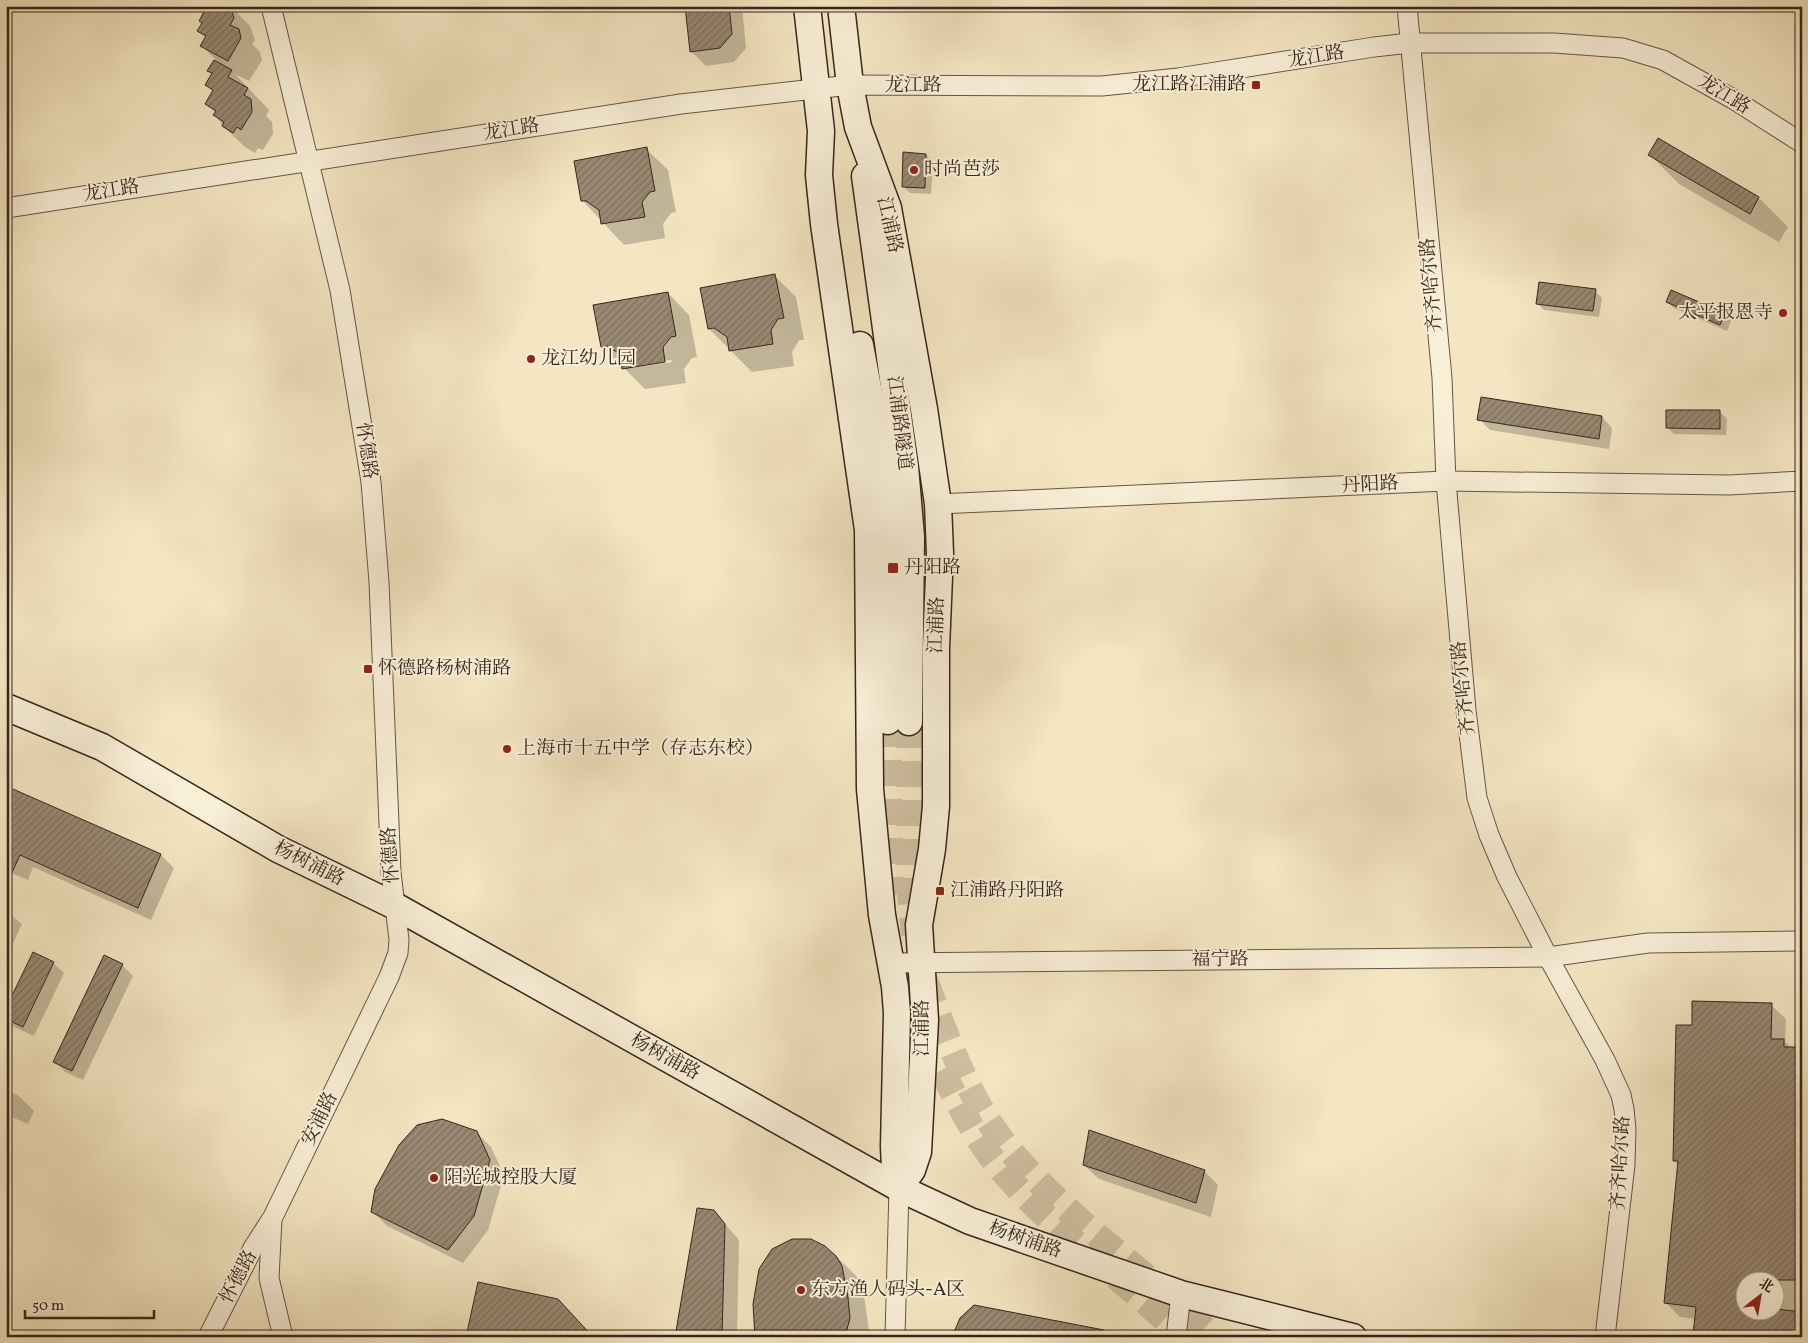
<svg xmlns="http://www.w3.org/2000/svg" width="1808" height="1343" font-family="Vollkorn,'Noto Serif SC',serif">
<defs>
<pattern id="building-hatch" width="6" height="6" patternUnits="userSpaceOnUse" patternTransform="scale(1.25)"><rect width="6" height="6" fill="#998973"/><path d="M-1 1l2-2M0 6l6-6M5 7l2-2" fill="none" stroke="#7e705e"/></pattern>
</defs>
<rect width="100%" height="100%" fill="#f4e6c2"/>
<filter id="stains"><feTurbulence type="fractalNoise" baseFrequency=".004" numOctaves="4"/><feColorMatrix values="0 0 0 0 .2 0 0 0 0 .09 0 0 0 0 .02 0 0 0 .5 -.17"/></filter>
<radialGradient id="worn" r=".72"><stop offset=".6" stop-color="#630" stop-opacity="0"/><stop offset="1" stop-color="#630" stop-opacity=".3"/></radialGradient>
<g fill="#0003" fill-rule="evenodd">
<path d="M 202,6 L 230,6 L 250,26 L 255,40 L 252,44 L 260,52 L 262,60 L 249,81 L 235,74 L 269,110 L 266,116 L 272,122 L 273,134 L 263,150 L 258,148 L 255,153 L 245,147 L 223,126 L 215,115 L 216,113 L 206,103 L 214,92 L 206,85 L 213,74 L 209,71 L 216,60 L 202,46 L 206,38 L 199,31 L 204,15 L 200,10 Z"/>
<path d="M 687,6 L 742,6 L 746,48 L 734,62 L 706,66 L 692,52 Z"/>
<path d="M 1658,140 L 1759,198 L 1788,227 L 1779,242 L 1679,184 L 1650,155 Z"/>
<path d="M 646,149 L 668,170 L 676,212 L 671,213 L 663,224 L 665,238 L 624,245 L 582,200 Z"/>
<path d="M 926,155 L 933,162 L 931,194 L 910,193 L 903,186 Z"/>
<path d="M 775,276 L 796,297 L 804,340 L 799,340 L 792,352 L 794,366 L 752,372 L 709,329 Z"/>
<path d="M 1595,291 L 1602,298 L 1599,317 L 1544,310 L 1537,303 Z"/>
<path d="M 668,293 L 689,315 L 697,357 L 692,358 L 684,369 L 686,383 L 645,389 L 602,346 ZM 671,360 L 672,362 L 632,368 L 630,366 Z"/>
<path d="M 1667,302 L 1724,314 L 1731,321 L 1727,331 L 1674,308 Z"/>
<path d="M 1720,412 L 1727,419 L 1726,435 L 1674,434 L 1667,427 Z"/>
<path d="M 1602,417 L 1612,428 L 1609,449 L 1490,430 L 1479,419 Z"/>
<path d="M 6,788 L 161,855 L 174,868 L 151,920 L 33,867 L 28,880 L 6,871 Z"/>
<path d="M 6,911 L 22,924 L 6,958 Z"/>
<path d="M 104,957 L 122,965 L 133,976 L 83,1080 L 65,1072 L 55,1061 Z"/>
<path d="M 53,963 L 64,973 L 34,1036 L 14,1027 L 6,1019 Z"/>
<path d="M 1771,1005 L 1786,1019 L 1785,1042 L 1792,1048 L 1802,1048 L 1802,1337 L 1698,1337 L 1695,1333 L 1696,1319 L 1680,1317 L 1666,1303 L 1679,1165 L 1675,1161 L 1693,1026 ZM 1746,1280 L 1776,1280 L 1776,1310 L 1746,1310 Z"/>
<path d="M 6,1090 L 19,1096 L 34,1111 L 28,1124 L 12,1117 L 6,1130 Z"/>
<path d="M 476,1132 L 491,1147 L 504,1175 L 488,1230 L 463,1263 L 387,1226 L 373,1212 Z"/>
<path d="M 1084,1165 L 1204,1171 L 1218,1185 L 1211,1217 L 1099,1179 Z"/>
<path d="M 714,1211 L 739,1240 L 737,1337 L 676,1337 Z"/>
<path d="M 836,1256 L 858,1278 L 863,1289 L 870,1337 L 757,1337 Z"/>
<path d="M 975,1306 L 1124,1335 L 1126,1337 L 955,1337 Z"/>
</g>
<g fill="url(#building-hatch)" stroke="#37251e">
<path d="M 207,6 L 230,6 L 234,18 L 230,25 L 239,29 L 241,38 L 228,61 L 200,46 L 206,36 L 197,31 L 202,23 L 199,21 Z"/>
<path d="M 685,6 L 729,6 L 732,34 L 720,48 L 690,52 Z"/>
<path d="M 214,60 L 232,70 L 228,77 L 248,88 L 244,95 L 251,99 L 252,112 L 241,130 L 237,127 L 233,133 L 222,126 L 224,122 L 213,115 L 216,111 L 205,104 L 213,90 L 205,85 L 212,73 L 207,71 Z"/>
<path d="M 1658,138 L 1759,197 L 1750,214 L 1648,155 Z"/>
<path d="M 647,147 L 655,191 L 650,192 L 642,202 L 645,217 L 601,224 L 599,210 L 586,201 L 581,201 L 574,161 Z"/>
<path d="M 903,152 L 926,154 L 925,188 L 902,187 Z"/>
<path d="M 775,274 L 784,318 L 778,319 L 771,330 L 773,344 L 729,351 L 727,337 L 714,328 L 708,329 L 700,288 Z"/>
<path d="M 1539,282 L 1596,289 L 1593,311 L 1536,304 Z"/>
<path d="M 1671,290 L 1725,313 L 1720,325 L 1666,302 Z"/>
<path d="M 668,292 L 676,336 L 671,337 L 663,347 L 665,362 L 622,369 L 620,354 L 607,346 L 601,347 L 593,305 Z"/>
<path d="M 1481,397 L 1602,416 L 1599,439 L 1477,420 Z"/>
<path d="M 1666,410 L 1720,410 L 1720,429 L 1666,428 Z"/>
<path d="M 6,786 L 161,854 L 138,908 L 20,855 L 6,886 Z"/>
<path d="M 33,952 L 54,962 L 23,1027 L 6,1019 L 6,1008 Z"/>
<path d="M 104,955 L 123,964 L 72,1071 L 53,1062 Z"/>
<path d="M 1692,1001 L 1772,1003 L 1771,1039 L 1784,1039 L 1784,1047 L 1802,1047 L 1802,1280 L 1746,1280 L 1746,1310 L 1776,1309 L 1802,1312 L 1802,1337 L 1721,1337 L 1693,1334 L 1696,1307 L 1664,1303 L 1678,1161 L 1673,1161 L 1676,1025 L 1692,1025 Z"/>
<path d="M 442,1119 L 477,1131 L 490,1160 L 474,1216 L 448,1250 L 371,1212 L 375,1189 L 399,1145 L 417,1125 Z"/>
<path d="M 1089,1130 L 1205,1170 L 1196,1203 L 1083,1165 Z"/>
<path d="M 697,1208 L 714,1210 L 725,1224 L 722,1337 L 675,1337 Z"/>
<path d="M 792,1239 L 811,1239 L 825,1246 L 836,1256 L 842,1266 L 848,1298 L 850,1318 L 845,1337 L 755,1337 L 753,1304 L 759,1269 L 772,1249 Z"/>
<path d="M 478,1282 L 558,1299 L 593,1337 L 466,1337 Z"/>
<path d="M 974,1305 L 1104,1330 L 1103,1337 L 952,1337 L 960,1318 Z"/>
</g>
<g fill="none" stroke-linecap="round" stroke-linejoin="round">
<g stroke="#cebfa1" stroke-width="26" stroke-dasharray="26 13" stroke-linecap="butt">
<path d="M 888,721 L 891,895"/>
<path d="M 909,722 L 909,882 L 914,935"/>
<path d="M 925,980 C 945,1032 967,1096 1002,1140 C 1061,1216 1145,1269 1213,1337"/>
<path d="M 942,1070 C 956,1099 970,1128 989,1154 C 1043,1226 1120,1274 1183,1337"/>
</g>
<defs>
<g id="street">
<path d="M 271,6 L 340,290 L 371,482 L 379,582 L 391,872 L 399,940 L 398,953 L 389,977 L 272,1219 L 269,1278 L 283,1337"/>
<path d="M 1407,6 L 1442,378 L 1446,481 L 1466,710 L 1477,798 L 1489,835 L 1507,877 L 1548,957 L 1605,1060 L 1621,1095 L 1624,1109 L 1626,1129 L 1625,1165 L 1605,1337"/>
<path d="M 6,208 L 681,104 L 850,85 L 1102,86 L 1178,78 L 1374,47 L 1410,43 L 1554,43 L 1623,48 L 1663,60 L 1733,99 L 1802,143"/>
<path d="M 938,504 L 1446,481 L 1729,485 L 1802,481"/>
<path d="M 891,963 L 1548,957 L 1648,943 L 1802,941"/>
<path d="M 208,1337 L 253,1248 L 271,1220"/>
<path d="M 895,1337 L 899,1188"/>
<path d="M 1176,1337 L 1181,1294"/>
</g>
<g id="secondary">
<path d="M 807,6 L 821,131 L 819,175 L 824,224 L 868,530 L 870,789 L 882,915 L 895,987 L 897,1013 L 894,1147 L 895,1168 L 899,1188"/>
<path d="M 841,6 L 850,85 L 858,127 L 888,208 L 924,409 L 938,504 L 940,553 L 936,648 L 936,806 L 932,849 L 919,925 L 925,1020 L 918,1152 L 912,1170 L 899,1188"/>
<path d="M 865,176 L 905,466 L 911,537 L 909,722"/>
<path d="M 860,345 L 884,474 L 890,533 L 888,721"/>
<path d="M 6,707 L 102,747 L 278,849 L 395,906 L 899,1188 L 970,1221 L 1181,1294 L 1353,1337"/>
</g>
</defs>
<use href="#street" stroke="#665547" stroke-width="21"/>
<use href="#secondary" stroke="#37251e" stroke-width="29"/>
<use href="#street" stroke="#f8efd7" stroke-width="19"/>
<use href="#secondary" stroke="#f8efd7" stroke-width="26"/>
</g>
<g fill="#8f2418" stroke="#f8efd7" stroke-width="2">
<rect x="1251" y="80" width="10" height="10" rx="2.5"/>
<circle cx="914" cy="170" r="5"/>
<circle cx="1783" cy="313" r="5"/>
<circle cx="531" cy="359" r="5"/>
<rect x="887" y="562" width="12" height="12" rx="2.5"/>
<rect x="363" y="664" width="10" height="10" rx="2.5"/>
<circle cx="507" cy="749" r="5"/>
<rect x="935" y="886" width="10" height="10" rx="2.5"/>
<circle cx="434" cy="1178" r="5"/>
<circle cx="801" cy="1290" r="5"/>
</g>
<g text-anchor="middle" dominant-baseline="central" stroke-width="4" stroke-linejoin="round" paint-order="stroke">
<g font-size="19" fill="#37251e" stroke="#f8efd7">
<text transform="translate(1316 57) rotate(-9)">龙江路</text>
<text x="913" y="86">龙江路</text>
<text transform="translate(1724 95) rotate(31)">龙江路</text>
<text transform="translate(511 130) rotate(-9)">龙江路</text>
<text transform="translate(111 191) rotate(-9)">龙江路</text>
<text transform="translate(889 225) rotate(77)">江浦路</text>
<text transform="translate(1432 285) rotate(-95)">齐齐哈尔路</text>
<text transform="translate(899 423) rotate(83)">江浦路隧道</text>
<text transform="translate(366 451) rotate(82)">怀德路</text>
<text transform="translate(1370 485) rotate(-3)">丹阳路</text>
<text transform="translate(937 625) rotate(-88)">江浦路</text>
<text transform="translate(1464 688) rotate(-96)">齐齐哈尔路</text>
<text transform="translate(391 855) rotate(-94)">怀德路</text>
<text transform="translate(309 864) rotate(27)">杨树浦路</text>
<text x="1220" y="960">福宁路</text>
<text transform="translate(923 1028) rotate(-90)">江浦路</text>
<text transform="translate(665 1057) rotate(29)">杨树浦路</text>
<text transform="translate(320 1119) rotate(-64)">安浦路</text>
<text transform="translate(1621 1163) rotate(-87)">齐齐哈尔路</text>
<text transform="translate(1025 1240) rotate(19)">杨树浦路</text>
<text transform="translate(239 1277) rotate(-62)">怀德路</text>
</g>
<g font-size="19" fill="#37251e" stroke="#f8efd7" text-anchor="start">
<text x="1246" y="85" text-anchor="end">龙江路江浦路</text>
<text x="924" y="170">时尚芭莎</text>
<text x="1773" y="313" text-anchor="end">太平报恩寺</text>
<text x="541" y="359">龙江幼儿园</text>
<text x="904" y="568">丹阳路</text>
<text x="378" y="669">怀德路杨树浦路</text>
<text x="517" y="749">上海市十五中学（存志东校）</text>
<text x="950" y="891">江浦路丹阳路</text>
<text x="444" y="1178">阳光城控股大厦</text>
<text x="811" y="1290">东方渔人码头-A区</text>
</g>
</g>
<rect width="1808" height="1343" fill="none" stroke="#f4e6c2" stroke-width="25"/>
<rect x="8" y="8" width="1793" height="1328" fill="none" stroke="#37251e" stroke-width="2.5"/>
<rect x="12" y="12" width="1783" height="1318" fill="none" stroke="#37251e"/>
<g transform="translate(1760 1296) rotate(31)"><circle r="24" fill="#f8efd7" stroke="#ab9e8d"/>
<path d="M0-4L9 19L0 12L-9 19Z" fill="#8f2418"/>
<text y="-8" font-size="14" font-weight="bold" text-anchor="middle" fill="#37251e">北</text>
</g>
<path d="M25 1310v8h129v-8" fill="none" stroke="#37251e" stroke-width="2.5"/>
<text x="32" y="1310" font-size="15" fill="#37251e" stroke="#f8efd7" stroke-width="4" paint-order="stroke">50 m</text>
<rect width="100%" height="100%" filter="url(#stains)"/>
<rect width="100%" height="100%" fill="url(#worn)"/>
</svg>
